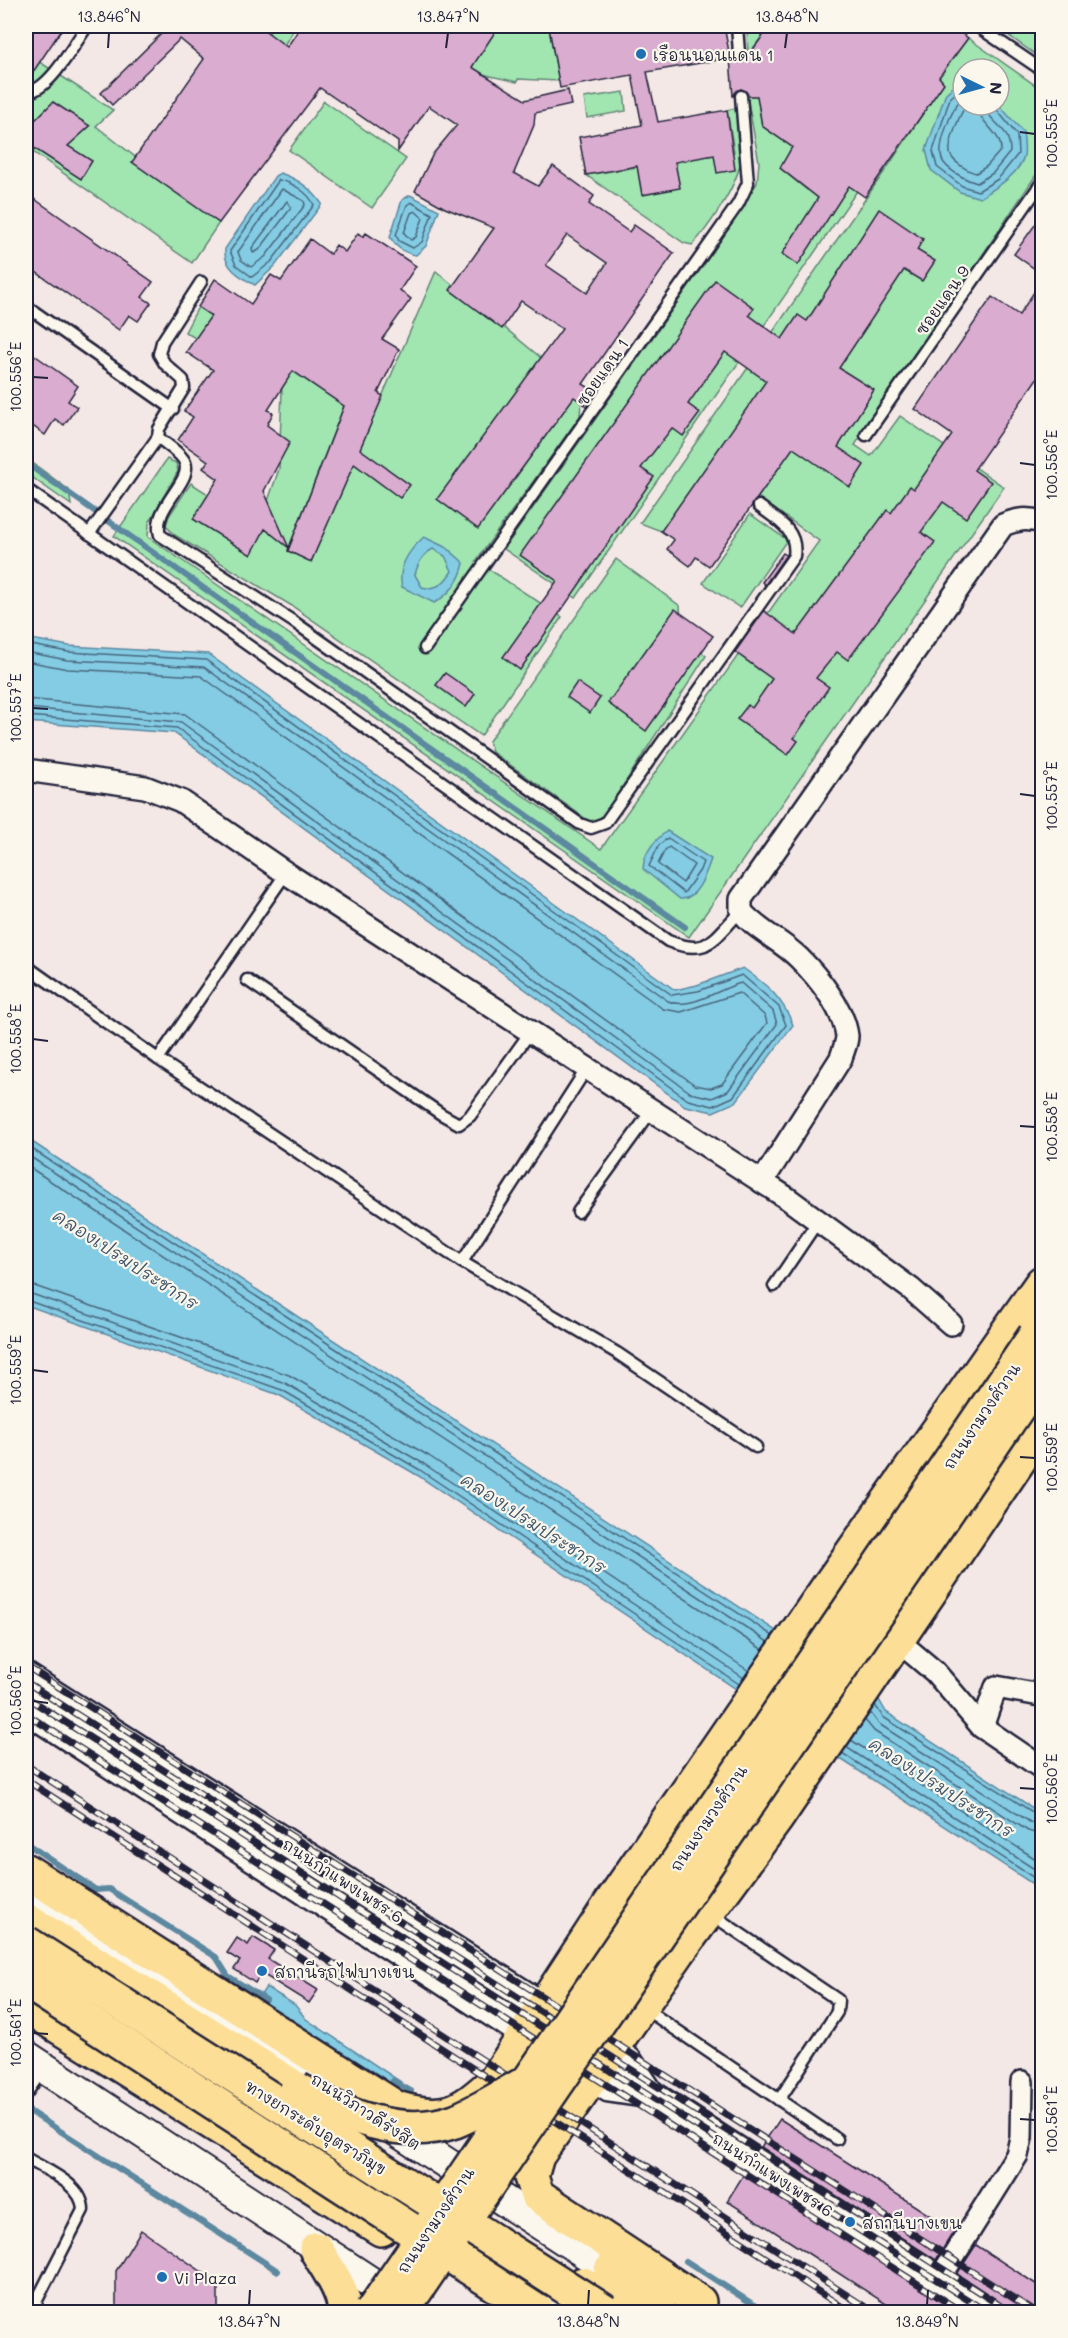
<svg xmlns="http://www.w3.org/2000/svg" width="1068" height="2338" font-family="Mali,'Playpen Sans Thai',sans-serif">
<rect width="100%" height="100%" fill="#f4e8e6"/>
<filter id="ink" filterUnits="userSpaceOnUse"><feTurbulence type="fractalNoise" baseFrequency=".0167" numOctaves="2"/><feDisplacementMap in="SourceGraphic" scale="12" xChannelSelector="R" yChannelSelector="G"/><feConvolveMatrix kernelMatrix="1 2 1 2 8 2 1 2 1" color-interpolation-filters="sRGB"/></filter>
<g filter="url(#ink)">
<g fill="#a1e5b0" stroke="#628476" stroke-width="1.5" fill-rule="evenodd">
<path d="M 273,26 L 296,26 L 279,53 L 263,43 Z"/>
<path d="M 495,26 L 562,26 L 549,28 L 559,81 L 518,79 L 517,82 L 469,71 L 497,27 Z"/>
<path d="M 747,26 L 770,26 L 748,55 Z"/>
<path d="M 995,26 L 1042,26 L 1042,59 Z"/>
<path d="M 968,38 L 1042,90 L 1042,166 L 855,445 L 871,456 L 900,416 L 1004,487 L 689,937 L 114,536 L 167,459 L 176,463 L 178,471 L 149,523 L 148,537 L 601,849 L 819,541 L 758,497 L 661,531 L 640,523 L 891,162 L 943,83 L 939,77 ZM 963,69 L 999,69 L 999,105 L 963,105 Z"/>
<path d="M 26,53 L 113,110 L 96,126 L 219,223 L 192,263 L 26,147 Z"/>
<path d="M 624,92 L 626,111 L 587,118 L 584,98 Z"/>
<path d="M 757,95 L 762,126 L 792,147 L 780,168 L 807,190 L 824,169 L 857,191 L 576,598 L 504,549 L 712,253 L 757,183 L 759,162 L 747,96 Z"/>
<path d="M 324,101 L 406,159 L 372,208 L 289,150 Z"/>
<path d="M 735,108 C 737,125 744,148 740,164 C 736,187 708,229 692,245 L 684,243 L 586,175 L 734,152 L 727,110 Z"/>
<path d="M 436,271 L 540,357 L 581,403 L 580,416 L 476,561 L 562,617 L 481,736 L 292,606 L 173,534 L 166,525 L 169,516 L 191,483 L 259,527 L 279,469 L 282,390 L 185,332 L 198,307 L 344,406 L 288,550 L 311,562 Z"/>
<path d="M 26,458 L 69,490 L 71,505 L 26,473 Z"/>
<path d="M 750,514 L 787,540 L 740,608 L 703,583 Z"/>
<path d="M 616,559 L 680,606 L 682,636 L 706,656 L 607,811 L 598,821 L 589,821 L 492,752 L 489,741 Z"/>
</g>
<g fill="#83cce3" stroke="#5c88a0" stroke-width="1.5" fill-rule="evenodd">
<path d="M 961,80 L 963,105 L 999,105 L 1023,132 C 1024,139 1025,149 1024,156 C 1019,175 995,188 980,198 L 960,192 L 931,170 L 926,150 L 946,93 Z"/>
<path d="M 280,173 C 298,179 312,189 322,204 L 275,266 L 255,285 C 240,277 223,267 225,249 L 275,176 Z"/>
<path d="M 410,195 L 439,210 L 426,246 L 416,255 C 403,253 396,247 390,237 L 402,200 Z"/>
<path d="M 424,537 L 447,548 L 464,563 C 460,582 450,594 434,603 L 402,587 C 397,567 409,550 424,537 ZM 433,549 L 445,556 L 452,571 C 445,582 437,591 422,587 L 415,575 C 418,563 422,555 433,549 Z"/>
<path d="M 26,638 L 69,646 L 208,654 L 675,990 L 697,985 L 743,968 C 768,986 782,997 793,1025 L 736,1102 L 713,1112 L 685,1106 L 174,733 L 26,722 Z"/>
<path d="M 667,831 L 711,859 C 706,873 697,901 680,899 L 643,869 C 644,852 654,841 667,831 Z"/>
<path d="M 26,1138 L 878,1698 L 886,1712 L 1042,1814 L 1042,1890 L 839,1758 L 417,1475 L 279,1395 L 26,1305 Z"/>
<path d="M 266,1987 L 295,2005 L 306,2019 L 401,2082 L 398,2088 L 257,2001 Z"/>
</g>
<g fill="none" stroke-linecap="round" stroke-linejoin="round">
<g stroke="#49667e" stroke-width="1.5">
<path d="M 963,87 L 950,98 L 933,151 L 937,167 L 962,186 L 978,191 L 998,179 L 1018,154 L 1017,135 L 993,105"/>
<path d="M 963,97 C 952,106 934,151 944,163 C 951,172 966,180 977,183 L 993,173 L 1010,152 C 1010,124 989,126 986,105"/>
<path d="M 967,105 C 960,112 948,144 950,153 C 952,162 968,171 976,173 L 987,166 L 1001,150 C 1001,131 979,124 977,105"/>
<path d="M 279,180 C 292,182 309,193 314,205 L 271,262 L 252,277 L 236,265 L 230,251 Z"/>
<path d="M 282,189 L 304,201 L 305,205 L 265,257 L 251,267 L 241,260 L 238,252 Z"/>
<path d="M 287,201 L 291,208 L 259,250 L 253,253 L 252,248 Z"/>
<path d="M 411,202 L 432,214 L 422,242 L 413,248 L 399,241 L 396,235 L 407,205 Z"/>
<path d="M 415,211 L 423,218 L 416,237 L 411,240 L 404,233 L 411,213 Z"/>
<path d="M 26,644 L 68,652 L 206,660 L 672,995 L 698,991 L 742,975 L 779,1007 L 786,1025 L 733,1097 L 713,1106 L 688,1100 L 177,728 L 26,716"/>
<path d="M 26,652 L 67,660 L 204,667 L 668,1001 C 690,1011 720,988 741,983 L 773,1011 L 777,1024 L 728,1091 L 712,1098 L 691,1093 L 181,722 L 26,708"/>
<path d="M 26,661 L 68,669 L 201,676 L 663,1009 L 681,1012 L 739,993 L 765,1016 L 767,1023 L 722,1084 L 711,1088 L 695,1085 L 185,714 L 26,699"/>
<path d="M 668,838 L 703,862 L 700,870 L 684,893 L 649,866 L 659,845 Z"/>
<path d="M 669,847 L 694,865 L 683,883 L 658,864 L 665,850 Z"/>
<path d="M 26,1145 L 773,1636"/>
<path d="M 26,1154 L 768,1642"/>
<path d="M 26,1165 L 763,1650"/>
<path d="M 26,1283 L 289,1375 L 429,1456 L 749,1671"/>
<path d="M 26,1292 L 285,1383 L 424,1464 L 744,1678"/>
<path d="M 26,1300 L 282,1390 L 420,1470 L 739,1684"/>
<path d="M 875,1705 L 883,1717 L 1042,1818"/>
<path d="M 870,1712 L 879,1724 L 1033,1824 L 1042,1826"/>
<path d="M 865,1720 L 874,1731 L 1028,1831 L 1042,1835"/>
<path d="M 851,1740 L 1042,1863"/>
<path d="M 846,1747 L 1042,1874"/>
<path d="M 842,1753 L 1042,1883"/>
</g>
<g stroke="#5c88a0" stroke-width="6">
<path d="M 26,463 L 685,927"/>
<path d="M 26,1843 L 96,1890 L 109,1889 L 216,1957 L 228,1976 L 266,2000"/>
<path d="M 393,2081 L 411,2091"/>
<path d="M 26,2109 L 278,2271"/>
<path d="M 686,2261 L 765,2312"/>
</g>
</g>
<g fill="#daaccf" stroke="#22223b" stroke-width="1.5" fill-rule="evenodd">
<path d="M 26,26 L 64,26 L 27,81 L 26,81 Z"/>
<path d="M 164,26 L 259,26 L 287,47 L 301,26 L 499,26 L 472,67 L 525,100 L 568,90 L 571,105 L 535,113 L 534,125 L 514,173 L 538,186 L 553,166 L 594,196 L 589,204 L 629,232 L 634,225 L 674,253 L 583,384 L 594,391 L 585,405 L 574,397 L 478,529 L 437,499 L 562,329 L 521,301 L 502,329 L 450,290 L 494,228 L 445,208 L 415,191 L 433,154 L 457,125 L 429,106 L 398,151 L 398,142 L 320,88 L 219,223 L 132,162 L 204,59 L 180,39 L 112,105 L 101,93 L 167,28 ZM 567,235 L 607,263 L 587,293 L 546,265 Z"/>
<path d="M 562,26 L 724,26 L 730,57 L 729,51 L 739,60 L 749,55 L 770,26 L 950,26 L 968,38 L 939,77 L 944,83 L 865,197 L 849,186 L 798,265 L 782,254 L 818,198 L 780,168 L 792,147 L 762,126 L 757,96 L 749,96 L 741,89 L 733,96 L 730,58 L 647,72 L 658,122 L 727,110 L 735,170 L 717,173 L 714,155 L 675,162 L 680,188 L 642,195 L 637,166 L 586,175 L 579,137 L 642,125 L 632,75 L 560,88 L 549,28 Z"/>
<path d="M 53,102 L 90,126 L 68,146 L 92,161 L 81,179 L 26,143 L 26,115 L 35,120 Z"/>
<path d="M 26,193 L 153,282 L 142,297 L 151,303 L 138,321 L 129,315 L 119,330 L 26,265 Z"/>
<path d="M 879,209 L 923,239 L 917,250 L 935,261 L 922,281 L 904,270 L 839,368 L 874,390 L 838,447 L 864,465 L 850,487 L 793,448 L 709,566 L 696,557 L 690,566 L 667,549 L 674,540 L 661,531 L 766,381 L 725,352 L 688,404 L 700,413 L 683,436 L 672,428 L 641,468 L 654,477 L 520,670 L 503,657 L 557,581 L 520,555 L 715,280 L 754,308 L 749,315 L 782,339 L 798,315 L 807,321 Z"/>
<path d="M 1042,215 L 1042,274 L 1014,254 Z"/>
<path d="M 358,233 L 363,237 L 366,233 L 416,266 L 400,290 L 411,299 L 382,339 L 399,349 L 378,393 L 383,396 L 360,449 L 410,485 L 400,498 L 354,464 L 311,562 L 288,551 L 289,548 L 265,529 L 251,555 L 193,519 L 218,479 L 203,468 L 208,461 L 178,440 L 193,417 L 184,411 L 213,370 L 186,352 L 211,316 L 198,307 L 215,279 L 251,304 L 271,275 L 281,281 L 310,239 L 330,254 L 336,245 L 345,252 ZM 293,371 L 344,406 L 289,548 L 264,491 L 290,442 L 267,425 L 273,413 L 268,410 Z"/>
<path d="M 1042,280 L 1042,371 L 974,470 L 991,482 L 966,518 L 943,502 L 921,532 L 935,542 L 848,660 L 837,652 L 816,678 L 829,687 L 794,738 L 798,741 L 788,755 L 737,719 L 748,705 L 752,708 L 772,679 L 735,652 L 764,611 L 796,634 L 887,510 L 891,513 L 910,486 L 914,489 L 952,435 L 915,409 L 992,297 L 1019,315 Z"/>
<path d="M 26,349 L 78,386 L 68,401 L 77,407 L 64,425 L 55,419 L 45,435 L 26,421 Z"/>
<path d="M 783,553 L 786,555 L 765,585 L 762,582 Z"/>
<path d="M 675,609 L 713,636 L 646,731 L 608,703 Z"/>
<path d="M 445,673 L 475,694 L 466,707 L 436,685 Z"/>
<path d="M 577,682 L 600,698 L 590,713 L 567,697 Z"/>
<path d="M 253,1937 L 274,1950 L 268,1959 L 318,1990 L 309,2003 L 261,1973 L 255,1983 L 234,1969 L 240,1961 L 227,1953 L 237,1938 L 248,1945 Z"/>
<path d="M 780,2119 L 954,2231 L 936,2260 L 761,2147 Z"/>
<path d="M 744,2174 L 959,2313 L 900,2313 L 792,2243 L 727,2201 Z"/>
<path d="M 141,2230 L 218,2283 L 218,2313 L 116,2313 L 116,2271 Z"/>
<path d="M 976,2245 L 1042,2288 L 1042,2313 L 1003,2313 L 996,2299 L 957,2274 Z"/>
</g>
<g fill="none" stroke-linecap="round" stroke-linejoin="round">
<defs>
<g id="service">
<path d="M 737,26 L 739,53"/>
<path d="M 977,26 L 1042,70"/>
<path d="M 26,88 L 31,91 C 51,87 75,43 87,26"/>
<path d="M 201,282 L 162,342 L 159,354 L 165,364 L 183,380 L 184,388 L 159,429 L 158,437 C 165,444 177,450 183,459 C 198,479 151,506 160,535 L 294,622 L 580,824 L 591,828 L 605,823 L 794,556 C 798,530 777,520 759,506"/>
<path d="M 26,306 L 173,409"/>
<path d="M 866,435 L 1042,182"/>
<path d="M 26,489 L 668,941 C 709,957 713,939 741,911"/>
<path d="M 89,534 L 158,437"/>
<path d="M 425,648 L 738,204 L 748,183 L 741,96"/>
<path d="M 26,966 L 158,1059 L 462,1262 L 587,1068"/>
<path d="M 247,980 L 441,1114 L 459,1124 L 470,1116 L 531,1031"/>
<path d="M 158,1059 L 286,873"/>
<path d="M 578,1212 L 652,1110"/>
<path d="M 462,1262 L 617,1353 L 756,1447"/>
<path d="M 774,1286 L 818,1221"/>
<path d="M 711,1914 L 838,2000 L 837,2012 L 779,2100"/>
<path d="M 644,2008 L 837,2139"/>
<path d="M 26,2094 L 44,2068"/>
<path d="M 26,2158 C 45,2170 83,2184 83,2210 L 37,2300 L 35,2312"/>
</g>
<g id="minor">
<path d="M 26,770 L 145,787 L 181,801 L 286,873 L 787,1198 L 911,1289 L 951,1324"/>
<path d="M 762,1182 L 841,1058 C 843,1051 847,1043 847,1036 C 844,1009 818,977 799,958 C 781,940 757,931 741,911 L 741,899 L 1003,525 C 1017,519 1027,518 1042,522"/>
<path d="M 897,1640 L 935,1672 L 982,1727 L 1042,1768"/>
<path d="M 982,1727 L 996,1687 L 1040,1695 L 1042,1693"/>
<path d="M 938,2281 L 1017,2155 L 1021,2138 L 1022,2082"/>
</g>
<g id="tertiary">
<path d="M 26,1677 L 561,2018"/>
<path d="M 26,1709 L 542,2045"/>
<path d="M 593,2039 L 628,2061 L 650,2094 L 987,2312"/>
<path d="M 575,2065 L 609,2088 L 650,2094"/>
</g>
<g id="secondary">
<path d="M 26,1890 L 611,2270 L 633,2278"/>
<path d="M 26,2056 L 407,2306"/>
</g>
<g id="primary">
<path d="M 26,1871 L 396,2108 C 444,2122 459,2114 495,2081 L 611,1903 L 828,1587 L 1042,1283"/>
<path d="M 316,2249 C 326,2267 346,2292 344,2312"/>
<path d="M 699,2302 L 537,2195 L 531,2177 L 537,2156 L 679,1951 L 776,1819 L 1042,1426"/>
</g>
<g id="trunk">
<path d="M 26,2006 L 381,2229"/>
<path d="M 611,2270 L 659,2312"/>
<path d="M 583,2284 L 629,2312"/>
</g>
<path id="motorway" d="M 26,1920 L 297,2089"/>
</defs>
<use href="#service" stroke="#22223b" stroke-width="15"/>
<use href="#minor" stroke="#22223b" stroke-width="26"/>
<use href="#tertiary" stroke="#22223b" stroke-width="32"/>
<use href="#secondary" stroke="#22223b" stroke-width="34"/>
<use href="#primary" stroke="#22223b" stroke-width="38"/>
<use href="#trunk" stroke="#22223b" stroke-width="38"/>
<use href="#motorway" stroke="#22223b" stroke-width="38"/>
<use href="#service" stroke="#fbf7ec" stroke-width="10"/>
<use href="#minor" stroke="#fbf7ec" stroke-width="21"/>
<use href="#tertiary" stroke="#fbf7ec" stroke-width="27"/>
<use href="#secondary" stroke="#fbf7ec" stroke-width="30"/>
<use href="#primary" stroke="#fcde96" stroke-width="33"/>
<use href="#trunk" stroke="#fcde96" stroke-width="33"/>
<use href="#motorway" stroke="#fcde96" stroke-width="33"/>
<defs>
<g id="rail">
<path d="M 26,1666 L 1035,2312"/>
<path d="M 26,1682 L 1010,2312"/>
<path d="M 26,1697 L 987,2312"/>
<path d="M 26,1714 L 962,2312"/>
<path d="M 26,1765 L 873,2312"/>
<path d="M 26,1780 L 850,2312"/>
</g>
</defs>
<use href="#rail" stroke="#22223b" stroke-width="7"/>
<use href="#rail" stroke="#fbf7ec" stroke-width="4.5" stroke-dasharray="14" stroke-linecap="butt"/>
<defs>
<g id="primary-bridge">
<path d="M 372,2312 L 1035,1336"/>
<path d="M 401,2312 L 1042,1372"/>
</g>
<g id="motorway-bridge">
<path d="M 26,1943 L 605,2312"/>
<path d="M 26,1981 L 538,2312"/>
<path d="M 297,2089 C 343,2115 401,2140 455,2121 C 480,2111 504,2095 528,2082"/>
</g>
</defs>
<use href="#primary-bridge" stroke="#22223b" stroke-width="38" stroke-linecap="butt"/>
<use href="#motorway-bridge" stroke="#22223b" stroke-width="38" stroke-linecap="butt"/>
<use href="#primary-bridge" stroke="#fcde96" stroke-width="33"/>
<use href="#motorway-bridge" stroke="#fcde96" stroke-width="33"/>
</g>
</g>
<path fill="none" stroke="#22223b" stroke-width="2" d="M 108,48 L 109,33M 446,48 L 448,33M 785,48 L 787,33M 1020,132 L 1035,134M 33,377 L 48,378M 1020,463 L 1035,465M 33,708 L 48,709M 1020,794 L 1035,796M 33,1039 L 48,1041M 1020,1126 L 1035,1127M 33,1370 L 48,1372M 1020,1457 L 1035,1458M 33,1701 L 48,1703M 1020,1788 L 1035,1789M 33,2033 L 48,2034M 1020,2119 L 1035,2120M 249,2305 L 250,2290M 588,2305 L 589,2290M 927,2305 L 928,2290"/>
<g fill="#1f6fb2" stroke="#fbf7ec" stroke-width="2">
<circle cx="641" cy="54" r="6"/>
<circle cx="262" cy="1971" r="6"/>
<circle cx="850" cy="2222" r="6"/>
<circle cx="162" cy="2277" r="6"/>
</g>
<g text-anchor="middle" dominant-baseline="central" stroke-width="4.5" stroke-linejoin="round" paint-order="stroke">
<g font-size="16" fill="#22223b" stroke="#fbf7ec" text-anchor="start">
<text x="653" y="54">เรือนนอนแดน 1</text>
<text x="274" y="1971">สถานีรถไฟบางเขน</text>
<text x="862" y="2222">สถานีบางเขน</text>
<text x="174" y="2277">Vi Plaza</text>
</g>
<g font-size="16" fill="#22223b" stroke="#fbf7ec">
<text transform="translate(942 300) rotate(-55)">ซอยแดน 9</text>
<text transform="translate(602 372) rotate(-55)">ซอยแดน 1</text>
<text transform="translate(981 1416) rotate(-56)">ถนนงามวงศ์วาน</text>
<text transform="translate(708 1818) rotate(-56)">ถนนงามวงศ์วาน</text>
<text transform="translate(343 1880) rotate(33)">ถนนกำแพงเพชร 6</text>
<text transform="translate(366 2111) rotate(33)">ถนนวิภาวดีรังสิต</text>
<text transform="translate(316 2127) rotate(32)">ทางยกระดับอุตราภิมุข</text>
<text transform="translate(773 2174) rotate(33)">ถนนกำแพงเพชร 6</text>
<text transform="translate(435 2220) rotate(-56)">ถนนงามวงศ์วาน</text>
</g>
<g font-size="18" font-style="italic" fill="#3f556d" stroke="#fbf7ec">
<text transform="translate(126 1259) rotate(33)">คลองเปรมประชากร</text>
<text transform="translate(534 1523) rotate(33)">คลองเปรมประชากร</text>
<text transform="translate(942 1787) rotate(33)">คลองเปรมประชากร</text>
</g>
</g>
<rect width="1068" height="2338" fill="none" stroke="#fbf7ec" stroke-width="66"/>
<g transform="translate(981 87) rotate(95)"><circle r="28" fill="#fbf7ec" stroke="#a4a2a5" stroke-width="1.5"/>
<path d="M0-4.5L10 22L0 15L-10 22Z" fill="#1f6fb2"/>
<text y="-9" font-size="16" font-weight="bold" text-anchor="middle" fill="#22223b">N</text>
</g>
<rect x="33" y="33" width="1002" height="2272" fill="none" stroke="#22223b" stroke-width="2"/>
<g font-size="15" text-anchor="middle" fill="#22223b">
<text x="109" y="22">13.846°N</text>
<text x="448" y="22">13.847°N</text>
<text x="787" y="22">13.848°N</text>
<text transform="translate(1052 134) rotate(-90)" y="5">100.555°E</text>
<text transform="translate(16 377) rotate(-90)" y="5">100.556°E</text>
<text transform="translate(1052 465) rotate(-90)" y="5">100.556°E</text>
<text transform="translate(16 708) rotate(-90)" y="5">100.557°E</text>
<text transform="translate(1052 796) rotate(-90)" y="5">100.557°E</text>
<text transform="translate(16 1039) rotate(-90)" y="5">100.558°E</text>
<text transform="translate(1052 1127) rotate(-90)" y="5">100.558°E</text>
<text transform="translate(16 1370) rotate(-90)" y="5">100.559°E</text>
<text transform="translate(1052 1458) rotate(-90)" y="5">100.559°E</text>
<text transform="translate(16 1701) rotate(-90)" y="5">100.560°E</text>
<text transform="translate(1052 1789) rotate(-90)" y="5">100.560°E</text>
<text transform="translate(16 2033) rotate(-90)" y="5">100.561°E</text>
<text transform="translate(1052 2120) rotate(-90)" y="5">100.561°E</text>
<text x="249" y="2327">13.847°N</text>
<text x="588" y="2327">13.848°N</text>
<text x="927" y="2327">13.849°N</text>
</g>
</svg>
